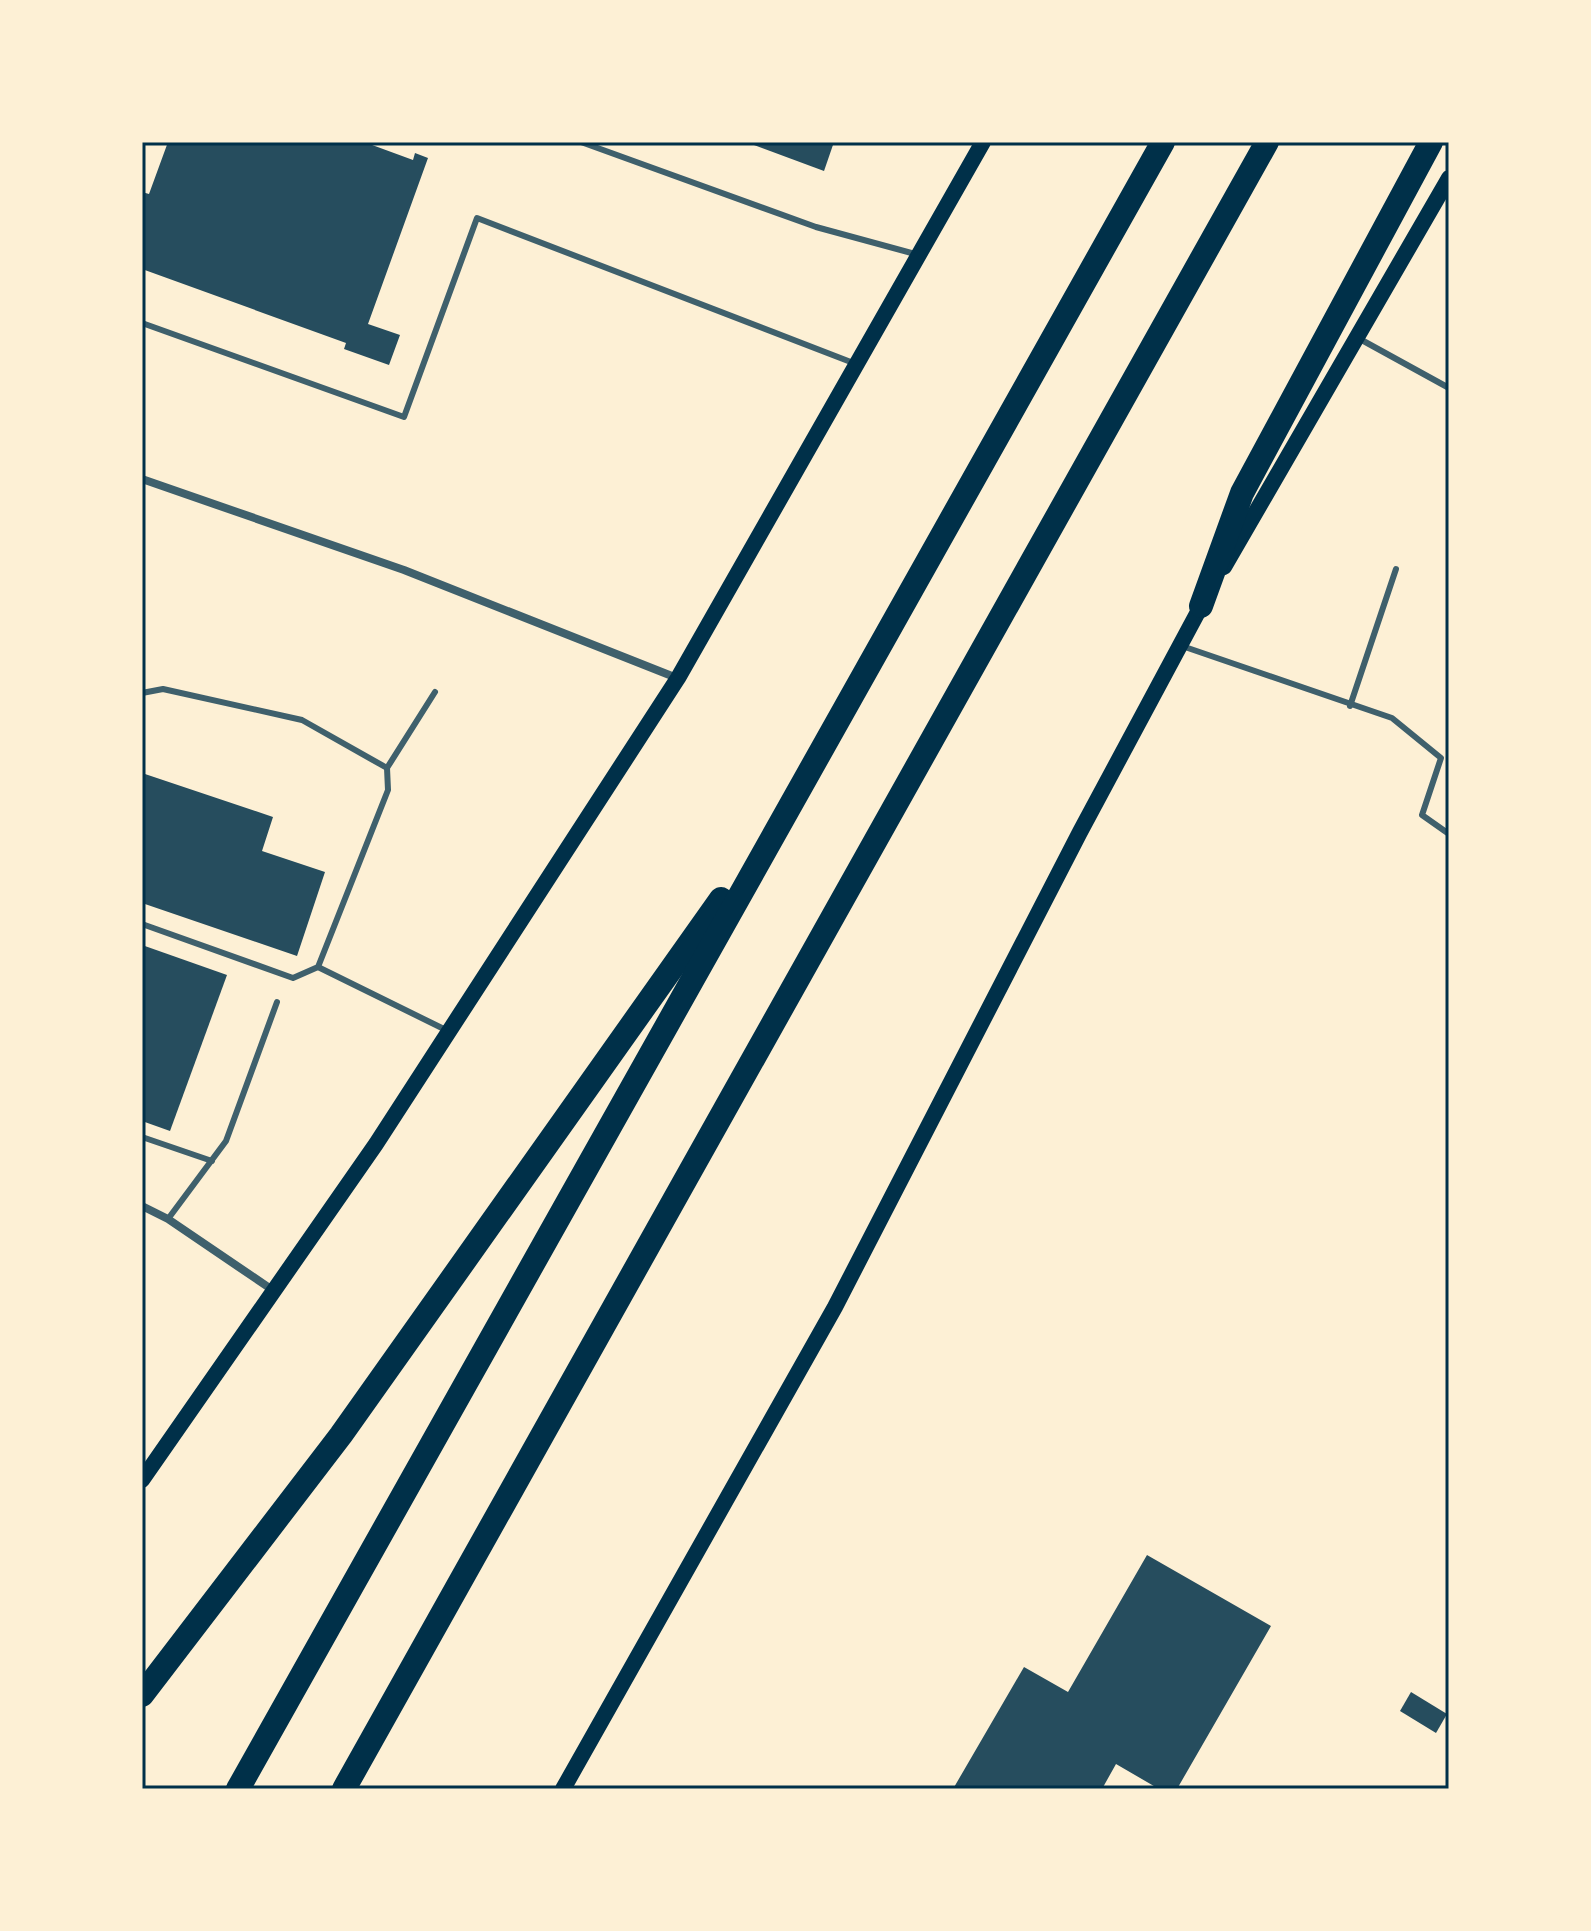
<svg xmlns="http://www.w3.org/2000/svg" width="1591" height="1931" font-family="'PT Serif',serif">
<rect width="100%" height="100%" fill="#fdf0d5"/>
<g fill="#264d5e">
<path d="M 168,142 L 364,142 L 413,160 L 415,153 L 428,158 L 368,324 L 400,335 L 389,365 L 344,349 L 346,343 L 142,269 L 142,192 L 149,194 Z"/>
<path d="M 746,142 L 834,142 L 824,171 Z"/>
<path d="M 142,773 L 273,817 L 262,851 L 325,872 L 297,956 L 142,903 Z"/>
<path d="M 142,945 L 227,975 L 170,1131 L 142,1121 Z"/>
<path d="M 1147,1555 L 1271,1626 L 1177,1789 L 1159,1789 L 1116,1764 L 1102,1789 L 953,1789 L 1024,1667 L 1068,1692 Z"/>
<path d="M 1411,1692 L 1447,1714 L 1436,1733 L 1400,1711 Z"/>
</g>
<g fill="none" stroke-linecap="round" stroke-linejoin="round">
<g stroke="#3f606c" stroke-width="6">
<path d="M 581,142 L 816,227 L 915,254"/>
<path d="M 142,323 L 404,417 L 477,218 L 856,364"/>
<path d="M 1358,338 L 1449,388"/>
<path d="M 1182,646 L 1392,718 L 1441,758 L 1422,815 L 1449,834"/>
<path d="M 142,693 L 163,689 L 302,720 L 387,768 L 388,790 L 318,967 L 293,978 L 142,924"/>
<path d="M 1350,706 L 1396,569"/>
<path d="M 387,768 L 435,692"/>
<path d="M 318,967 L 446,1030"/>
<path d="M 142,1137 L 212,1161"/>
<path d="M 168,1219 L 226,1141 L 277,1002"/>
</g>
<g stroke="#3f606c" stroke-width="8">
<path d="M 142,479 L 404,570 L 677,678"/>
<path d="M 142,1206 L 168,1219 L 274,1291"/>
</g>
<g stroke="#003049" stroke-width="16">
<path d="M 1224,567 L 1449,178"/>
<path d="M 142,1480 L 376,1144 L 678,678 L 983,142"/>
<path d="M 563,1789 L 835,1307 L 1080,832 L 1206,597"/>
</g>
<g stroke="#003049" stroke-width="24">
<path d="M 1201,606 L 1242,493 L 1431,142"/>
<path d="M 142,1695 L 341,1435 L 721,899"/>
<path d="M 238,1789 L 1163,142"/>
<path d="M 344,1789 L 1267,142"/>
</g>
</g>
<rect width="1591" height="1931" fill="none" stroke="#fdf0d5" stroke-width="288"/>
<rect x="144" y="144" width="1303" height="1643" fill="none" stroke="#003049" stroke-width="3"/>
</svg>
